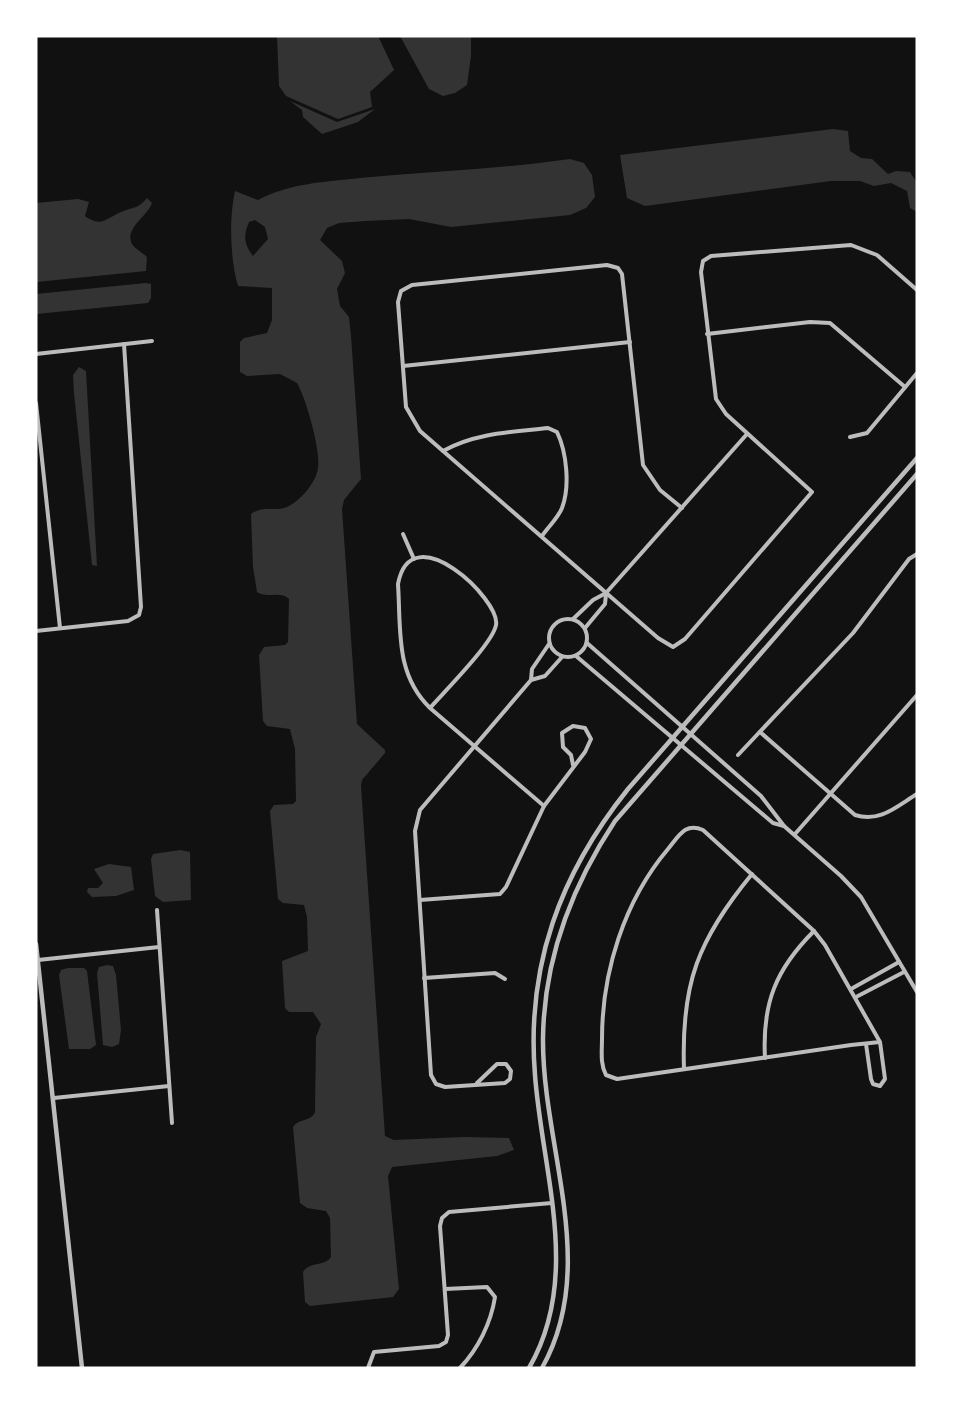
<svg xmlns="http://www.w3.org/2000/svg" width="953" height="1404" font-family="'DM Sans',sans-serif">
<rect width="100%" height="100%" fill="#111"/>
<g fill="#333" fill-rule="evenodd">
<path d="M 277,36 L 378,36 L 394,70 L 370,92 L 372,107 L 338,119 L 286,96 L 279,86 Z"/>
<path d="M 400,36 L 471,36 L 471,56 L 467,85 L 455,93 L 443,96 L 429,89 Z"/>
<path d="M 290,101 L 337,122 L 375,109 L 358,122 L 322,134 L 303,117 L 302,110 Z"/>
<path d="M 833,129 L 848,131 L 850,151 L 861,158 L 872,159 L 888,174 L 896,171 L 910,172 L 917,183 L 917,212 L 910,208 L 907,191 L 891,183 L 874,186 L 860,181 L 831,181 L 645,206 L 627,198 L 620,155 Z"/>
<path d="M 570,159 L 584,163 L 592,175 L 595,197 L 586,208 L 570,215 L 451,227 L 409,219 L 366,221 L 339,223 L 327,228 L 320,240 L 342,261 L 345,273 L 337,289 L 340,306 L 349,317 L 351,336 L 361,479 L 344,500 L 342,509 L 357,724 L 385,750 L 385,753 L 362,780 L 361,786 L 385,1136 L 394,1140 L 464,1137 L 509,1138 L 514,1150 L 497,1156 L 392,1167 L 388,1176 L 399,1289 L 393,1297 L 310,1306 L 305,1302 L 303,1272 C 310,1261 324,1267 331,1257 L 330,1218 L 326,1211 L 307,1208 L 300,1203 L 293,1127 C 299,1118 311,1122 315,1112 L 316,1037 L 321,1024 L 313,1012 L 289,1012 L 285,1008 L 282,961 L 308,951 L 307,917 L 304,905 L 283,903 L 278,899 L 270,811 L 274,805 L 293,804 L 296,801 L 295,749 L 290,729 L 267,726 L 263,721 L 259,655 L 264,647 L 285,645 L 288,642 L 289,599 C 280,590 267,599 257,592 L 253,567 L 251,514 C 263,505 275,512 287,507 C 300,501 316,483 318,468 C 321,451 306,398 297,383 L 280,374 L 247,376 L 240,372 L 240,342 L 244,338 L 267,333 L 272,320 L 272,288 L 238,286 C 230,259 229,218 235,191 L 258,200 C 290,183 325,182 360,178 C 430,171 501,169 570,159 ZM 255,220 L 265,227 L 268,239 L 253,256 C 244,244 243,236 249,222 Z"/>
<path d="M 147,198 L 152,203 C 148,216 124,228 132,244 C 135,249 143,253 147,257 L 146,271 L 36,282 L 36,203 L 78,199 L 89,202 L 85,216 C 101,228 107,218 121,212 C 133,207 138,209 147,198 Z"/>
<path d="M 146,283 L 151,284 L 151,298 L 148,303 L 36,314 L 36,294 Z"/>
<path d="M 79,367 L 86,371 L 97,566 L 92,565 L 74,393 L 73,375 Z"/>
<path d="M 180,850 L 190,852 L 191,900 L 163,902 L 155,896 L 151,859 L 153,854 Z"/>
<path d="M 109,864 L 131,867 L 134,890 L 116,896 L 92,897 L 87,892 L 88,888 L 98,888 L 103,883 L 94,869 Z"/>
<path d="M 107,965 L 113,966 L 116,975 L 121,1030 L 119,1044 L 112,1047 L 103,1045 L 97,973 L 99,967 Z"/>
<path d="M 68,968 L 84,968 L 87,971 L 96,1045 L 90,1049 L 69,1049 L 59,975 L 61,970 Z"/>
</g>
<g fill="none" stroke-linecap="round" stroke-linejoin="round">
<g stroke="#bcbcbc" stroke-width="4">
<path d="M 707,334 L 810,322 L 830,323 L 905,387"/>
<path d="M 36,354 L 152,341"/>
<path d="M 403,366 L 630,342"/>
<path d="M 36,403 L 60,628"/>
<path d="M 850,437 L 867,433 L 917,373"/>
<path d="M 443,451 C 475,433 512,432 548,428 L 557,432 C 567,453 570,487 562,508 C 558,518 548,527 542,536"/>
<path d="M 682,508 L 660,490 L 643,465 L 622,274 L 618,268 L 607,265 L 412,285 L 401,291 L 398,302 L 406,407 L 420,431 L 658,638 L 673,647 L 685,639 L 812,492 L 726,414 L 716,399 L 701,272 L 703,261 L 711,256 L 851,245 L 877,255 L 917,290"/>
<path d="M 403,534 L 414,559"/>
<circle cx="568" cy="638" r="19"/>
<path d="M 573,619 L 593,600 L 606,593 L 747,434"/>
<path d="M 585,628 L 605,604 L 606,594"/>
<path d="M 36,631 L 128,621 L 139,615 L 141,607 L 124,344"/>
<path d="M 587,643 L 761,796 L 784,826 L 841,876 L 861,897 L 917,992"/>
<path d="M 576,656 L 773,823 L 784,826"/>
<path d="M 531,680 L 545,676 L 562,657"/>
<path d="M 430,708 C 444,692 493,643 496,625 C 501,600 411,514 398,584 C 401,630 395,674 430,708 L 544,806"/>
<path d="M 760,732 L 855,815 C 880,823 897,806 917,794"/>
<path d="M 738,755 L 853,633 L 909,559 L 917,554"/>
<path d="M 795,834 L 917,695"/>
<path d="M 420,900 L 500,894 L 506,887 L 544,806 L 585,752 L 591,739 L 585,728 L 573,726 L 562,733 L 563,747 L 571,755 L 573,765"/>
<path d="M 157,910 L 172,1123"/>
<path d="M 38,960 L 159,947"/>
<path d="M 424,978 L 495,973 L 505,979"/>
<path d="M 851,989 L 899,962"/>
<path d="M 856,997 L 904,972"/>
<path d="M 866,1044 L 871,1079 L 873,1084 L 880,1086 L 885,1079 L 880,1042 L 825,945 L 814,931 L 703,830 C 685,822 679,836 668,849 C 624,901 602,972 602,1039 C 602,1051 600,1064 606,1075 L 617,1079 L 851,1045 L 880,1042"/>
<path d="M 765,1058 C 762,1003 776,969 814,931"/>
<path d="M 684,1069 C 681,983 698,940 752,874"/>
<path d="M 477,1083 L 497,1064 L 506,1064 L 511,1071 L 510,1079 L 505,1083 L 445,1087 L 436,1084 L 431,1075 L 415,831 L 420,810 L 531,680 L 532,669 L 549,644"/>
<path d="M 54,1098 L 169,1086"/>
<path d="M 445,1289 L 487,1287 L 495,1297 C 491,1323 478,1349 460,1368"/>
<path d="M 368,1368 L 374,1352 L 439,1346 L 446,1342 L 448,1335 L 440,1226 L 442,1218 L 449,1212 L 552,1203"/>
</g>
<g stroke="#bcbcbc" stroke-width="4.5">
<path d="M 36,944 L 82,1368"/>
<path d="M 529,1368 C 582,1277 542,1172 535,1075 C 526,966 560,874 628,789 L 917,458"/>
<path d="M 542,1368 C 600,1265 542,1147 543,1038 C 544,959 572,886 615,821 L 917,474"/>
</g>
</g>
<rect width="953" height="1404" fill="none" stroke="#ffffff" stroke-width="75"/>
</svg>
